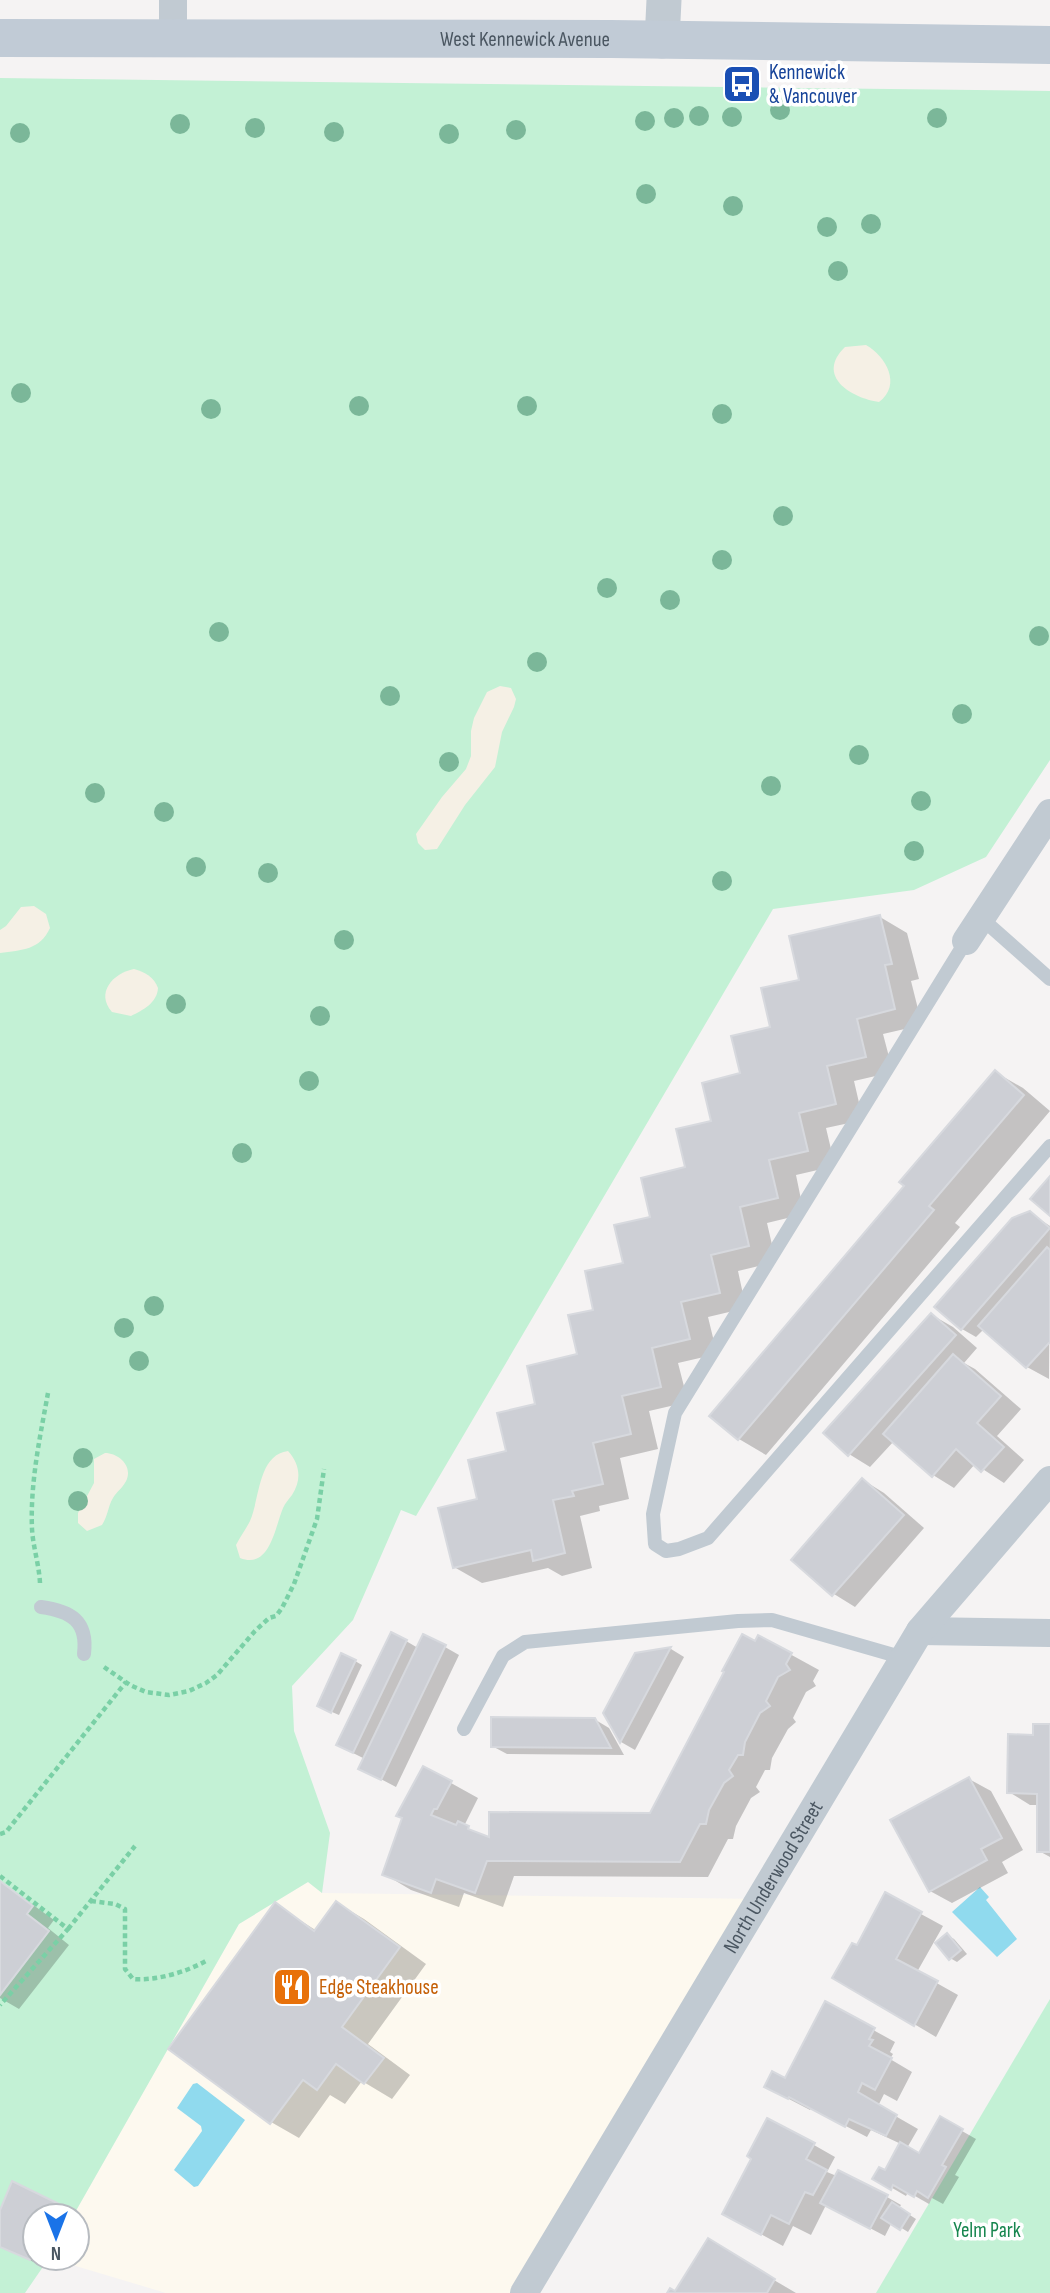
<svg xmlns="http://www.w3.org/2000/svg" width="1050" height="2293" font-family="'Sofia Sans Condensed',sans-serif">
<rect width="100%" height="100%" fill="#f5f3f3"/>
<path fill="#fdf9ef" d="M 308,1882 L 322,1893 L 760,1899 L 524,2293 L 166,2293 L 49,2258 L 77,2258 L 77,2216 L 73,2216 L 239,1924 Z"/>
<g fill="#c3f1d5">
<path d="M 0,78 L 1050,91 L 1050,760 L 986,857 L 914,890 L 773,909 L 416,1516 L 401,1510 L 353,1620 L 292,1686 L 294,1731 L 330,1833 L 322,1893 L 308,1882 L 239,1924 L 73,2216 L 35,2216 L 35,2258 L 49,2258 L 25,2293 L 0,2293 Z"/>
<path d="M 1050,1999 L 1050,2293 L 876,2293 Z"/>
</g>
<g fill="#f5f0e5">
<path d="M 866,345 C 886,356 902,385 879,402 C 851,398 815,376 845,347 Z"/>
<path d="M 500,686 L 511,688 L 516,699 L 514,707 L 502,732 L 495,767 L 465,805 L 437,849 L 425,850 L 418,843 L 416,834 L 442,797 L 466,769 L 471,756 L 471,731 L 474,718 L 487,692 Z"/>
<path d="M 34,906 L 46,914 L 50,928 C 40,950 22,950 0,953 L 0,930 L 6,926 L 21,907 Z"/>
<path d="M 134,969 C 145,972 154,977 158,988 C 157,1003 143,1010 131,1016 L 112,1012 C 95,993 113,973 134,969 Z"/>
<path d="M 288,1451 C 300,1464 302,1480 292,1495 C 289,1499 285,1503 283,1508 C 275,1527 270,1570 240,1558 L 236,1545 C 240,1537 246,1529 250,1521 C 260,1498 258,1455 288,1451 Z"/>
<path d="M 105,1453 C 118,1453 132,1465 127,1479 C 124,1487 117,1491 113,1498 C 108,1506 108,1516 102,1525 L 87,1531 L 78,1523 L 78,1513 L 94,1483 L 94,1459 Z"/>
</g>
<g fill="#90daee">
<path d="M 980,1887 L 989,1897 L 986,1900 L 1017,1939 L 997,1957 L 952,1912 Z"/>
<path d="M 197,2083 L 245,2120 L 198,2186 L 194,2187 L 174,2170 L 202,2131 L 201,2126 L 177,2108 L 193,2084 Z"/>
</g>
<g fill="#0003">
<path d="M 880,917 L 907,933 L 919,979 L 911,981 L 922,1025 L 883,1034 L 893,1072 L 854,1081 L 863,1120 L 826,1128 L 835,1166 L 796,1175 L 804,1214 L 767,1223 L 776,1262 L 738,1271 L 746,1308 L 708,1317 L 717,1354 L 678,1363 L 688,1402 L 649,1411 L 658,1449 L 620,1458 L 629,1499 L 599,1506 L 600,1511 L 580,1516 L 592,1568 L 562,1576 L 548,1568 L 482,1583 L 454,1567 L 479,1500 L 537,1405 L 579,1356 L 595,1311 L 652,1218 L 687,1169 L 713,1122 L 801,981 Z"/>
<path d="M 995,1072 L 1023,1088 L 1050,1111 L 955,1223 L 960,1227 L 766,1455 L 739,1439 L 906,1186 Z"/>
<path d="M 1030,1213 L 1050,1226 L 1049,1379 L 1027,1367 L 984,1329 L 976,1337 L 962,1329 L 937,1307 Z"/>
<path d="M 932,1315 L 953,1327 L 977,1348 L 964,1363 L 975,1369 L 1021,1409 L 997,1436 L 1024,1460 L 1004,1483 L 975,1464 L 954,1488 L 933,1475 L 894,1441 L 870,1467 L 849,1454 Z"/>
<path d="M 863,1480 L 884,1493 L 924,1528 L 855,1607 L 834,1594 L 793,1560 Z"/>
<path d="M 759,1637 L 819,1670 L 813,1681 L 816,1686 L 806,1692 L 793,1718 L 796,1722 L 788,1729 L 772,1758 L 770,1770 L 765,1770 L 756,1787 L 760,1792 L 751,1798 L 736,1826 L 733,1839 L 728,1839 L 708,1877 L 514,1876 L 503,1907 L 464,1893 L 459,1907 L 411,1890 L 384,1874 L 451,1783 L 478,1798 L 464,1826 L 487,1839 L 651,1814 Z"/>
<path d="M 406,1641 L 418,1648 L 445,1647 L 459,1655 L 396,1787 L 375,1776 L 365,1759 L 353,1753 Z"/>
<path d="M 671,1649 L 684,1657 L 635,1750 L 621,1742 L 605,1713 L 636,1655 Z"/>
<path d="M 355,1661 L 362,1665 L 339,1715 L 325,1709 Z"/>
<path d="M 594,1719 L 609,1728 L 624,1755 L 507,1754 L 492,1746 Z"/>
<path d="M 1050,1726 L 1050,1857 L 1039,1851 L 1039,1805 L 1030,1805 L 1009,1792 L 1035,1737 Z"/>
<path d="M 969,1779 L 991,1791 L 1023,1850 L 1002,1862 L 1008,1873 L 952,1903 L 930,1891 Z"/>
<path d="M 0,1881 L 54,1920 L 48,1928 L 69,1945 L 19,2009 L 0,1998 Z"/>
<path d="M 886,1895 L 943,1926 L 917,1972 L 958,1995 L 936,2037 L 835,1977 L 858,1947 Z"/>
<path d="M 337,1903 L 364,1919 L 426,1964 L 368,2044 L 410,2075 L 392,2099 L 362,2081 L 345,2104 L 330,2095 L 299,2138 L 271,2122 L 170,2049 L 276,1905 L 317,1931 Z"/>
<path d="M 947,1935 L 954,1939 L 967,1954 L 957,1962 L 950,1958 Z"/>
<path d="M 826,2004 L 895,2042 L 890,2052 L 893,2054 L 890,2059 L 912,2072 L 897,2101 L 884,2094 L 878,2106 L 918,2129 L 907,2148 L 920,2155 L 941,2119 L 976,2139 L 955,2175 L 959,2177 L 943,2204 L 932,2198 L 929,2204 L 908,2192 L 906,2196 L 875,2178 L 885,2172 L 901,2144 L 871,2130 L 867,2137 L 811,2108 L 810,2110 L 787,2098 L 786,2080 Z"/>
<path d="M 814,2145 L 835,2157 L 827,2172 L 887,2197 L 901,2205 L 899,2208 L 916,2219 L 908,2232 L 892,2222 L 885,2236 L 826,2205 L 811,2235 L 793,2226 L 783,2246 L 746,2226 Z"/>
<path d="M 58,2206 L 72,2214 L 71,2216 L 35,2216 L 35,2258 L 50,2258 L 45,2267 L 0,2247 L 0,2215 Z"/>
<path d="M 708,2241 L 796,2293 L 676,2293 Z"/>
</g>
<g fill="#cdcfd5" stroke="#d7d9de" stroke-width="2">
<path d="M 880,915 L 892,964 L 885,965 L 895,1009 L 857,1019 L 866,1057 L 827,1066 L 836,1104 L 799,1113 L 808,1151 L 769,1160 L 778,1198 L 740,1207 L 749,1246 L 711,1255 L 720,1293 L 681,1302 L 690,1339 L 652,1348 L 661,1387 L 622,1396 L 631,1434 L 593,1443 L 603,1484 L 572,1491 L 574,1496 L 553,1500 L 565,1553 L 533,1561 L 531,1550 L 453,1568 L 438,1508 L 477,1499 L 468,1460 L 506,1451 L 497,1413 L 535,1404 L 527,1366 L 577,1354 L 568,1315 L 593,1310 L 585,1271 L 623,1263 L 614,1225 L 650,1217 L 641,1178 L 685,1167 L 676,1129 L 711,1121 L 702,1083 L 740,1073 L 731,1036 L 770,1027 L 761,988 L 799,980 L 789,936 Z"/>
<path d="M 995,1070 L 1024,1095 L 929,1206 L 934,1210 L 738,1440 L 709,1416 L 904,1186 L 899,1182 Z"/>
<path d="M 1050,1176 L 1050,1216 L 1030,1199 Z"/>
<path d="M 1030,1211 L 1050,1228 L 961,1330 L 934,1307 L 1012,1218 Z"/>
<path d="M 1047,1247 L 1050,1250 L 1050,1342 L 1026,1368 L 978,1326 Z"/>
<path d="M 931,1313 L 956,1335 L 848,1456 L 823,1433 Z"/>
<path d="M 953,1354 L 1001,1396 L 977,1423 L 1004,1447 L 981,1472 L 956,1449 L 932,1477 L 883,1434 Z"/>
<path d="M 862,1478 L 904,1515 L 832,1596 L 791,1560 Z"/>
<path d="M 391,1632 L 407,1640 L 353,1753 L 336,1745 Z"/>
<path d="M 423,1634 L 446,1645 L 381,1780 L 358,1769 Z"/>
<path d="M 742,1634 L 755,1641 L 758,1635 L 792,1653 L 786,1664 L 790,1670 L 778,1677 L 766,1701 L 770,1706 L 760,1713 L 745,1742 L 743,1755 L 738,1755 L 729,1770 L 733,1776 L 724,1783 L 709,1810 L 706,1824 L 700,1824 L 680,1862 L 487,1861 L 475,1893 L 436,1879 L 431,1893 L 382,1875 L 402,1818 L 396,1816 L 423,1766 L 452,1781 L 437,1809 L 434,1809 L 431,1815 L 456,1825 L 458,1821 L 469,1826 L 468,1829 L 489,1837 L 489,1812 L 650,1813 L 724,1672 L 722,1671 Z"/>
<path d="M 671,1647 L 620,1743 L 603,1713 L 635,1653 Z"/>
<path d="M 341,1653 L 356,1660 L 331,1713 L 317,1706 Z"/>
<path d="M 491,1717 L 595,1718 L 611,1748 L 491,1747 Z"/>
<path d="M 1033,1724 L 1050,1724 L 1050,1852 L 1037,1852 L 1037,1794 L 1007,1793 L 1008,1734 L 1033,1735 Z"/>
<path d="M 969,1777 L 1002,1838 L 981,1849 L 987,1860 L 929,1892 L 890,1820 Z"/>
<path d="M 0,1881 L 33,1906 L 27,1914 L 49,1931 L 0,1995 Z"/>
<path d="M 885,1892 L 922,1912 L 896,1959 L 938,1981 L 914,2026 L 832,1978 L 852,1943 L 857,1945 Z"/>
<path d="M 336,1901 L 400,1947 L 342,2027 L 384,2058 L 364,2084 L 336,2064 L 317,2090 L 303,2080 L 270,2124 L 168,2049 L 275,1902 L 314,1931 Z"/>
<path d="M 947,1933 L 961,1950 L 949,1960 L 935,1943 Z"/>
<path d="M 825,2001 L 875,2028 L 869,2039 L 873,2040 L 869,2046 L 892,2058 L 875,2090 L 862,2083 L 858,2092 L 897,2115 L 886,2136 L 849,2119 L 845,2127 L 789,2097 L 788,2099 L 764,2087 L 772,2071 L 785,2078 Z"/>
<path d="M 940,2116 L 963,2129 L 942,2165 L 946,2167 L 928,2198 L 917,2191 L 914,2197 L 893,2185 L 891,2190 L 872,2179 L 879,2167 L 885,2170 L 900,2142 L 919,2153 Z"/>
<path d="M 767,2118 L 815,2143 L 806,2159 L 827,2170 L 813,2195 L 805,2192 L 789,2224 L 771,2215 L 761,2235 L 722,2214 L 751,2159 L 747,2156 Z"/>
<path d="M 838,2170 L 888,2195 L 870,2229 L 820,2203 Z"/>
<path d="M 12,2181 L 59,2204 L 53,2216 L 35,2216 L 35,2251 L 30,2260 L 0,2247 L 0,2210 Z"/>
<path d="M 892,2202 L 910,2214 L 900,2230 L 881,2218 Z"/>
<path d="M 708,2238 L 775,2279 L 767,2293 L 667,2293 L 670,2288 L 675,2291 Z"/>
</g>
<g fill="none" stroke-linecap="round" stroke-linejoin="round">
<g stroke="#7ad0a6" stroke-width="4.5" stroke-dasharray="5 3.5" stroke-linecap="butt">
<path d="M 40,1583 C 39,1564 33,1547 32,1529 C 30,1483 40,1437 48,1393"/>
<path d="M 104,1667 L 130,1685 L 146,1692 L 169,1695 L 189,1691 L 206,1683 L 217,1675 L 255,1631 L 269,1618 L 276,1616 L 282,1608 L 294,1584 L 317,1519 L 324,1469"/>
<path d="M 0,1834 L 6,1832 L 126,1682"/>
<path d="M 0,1876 L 68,1929 L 0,2005"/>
<path d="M 91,1901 L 115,1904 L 125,1909 L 125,1969 L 133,1979 C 156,1981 186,1972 206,1961"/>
<path d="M 68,1929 L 135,1846"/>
</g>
<g stroke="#c1cad2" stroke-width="14">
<path d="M 980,917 L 1050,979"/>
<path d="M 966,941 L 675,1413 L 653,1514 L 655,1544 L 666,1551 L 679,1549 L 708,1538 L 1050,1146"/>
<path d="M 41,1607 C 71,1611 88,1621 84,1654"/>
<path d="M 464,1729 L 503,1656 L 525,1642 L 738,1621 L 772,1620 L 904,1658"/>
</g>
<g stroke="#c1cad2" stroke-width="28">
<path d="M 173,39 L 173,0"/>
<path d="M 966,941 L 1050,813"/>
<path d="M 920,1631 L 1050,1633"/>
<path id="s1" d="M 524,2293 L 920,1631 L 1050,1480"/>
</g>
<path stroke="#c1cad2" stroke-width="35" d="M 662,41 L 664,0"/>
<path stroke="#c1cbd6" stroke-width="38" id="s2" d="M 0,38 L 611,39 L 1050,45"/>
</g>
<g fill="#7bb799">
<circle cx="780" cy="110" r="10"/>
<circle cx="699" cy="116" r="10"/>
<circle cx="732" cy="117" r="10"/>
<circle cx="674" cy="118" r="10"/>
<circle cx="937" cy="118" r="10"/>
<circle cx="645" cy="121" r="10"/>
<circle cx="180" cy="124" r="10"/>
<circle cx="255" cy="128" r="10"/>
<circle cx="516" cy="130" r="10"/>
<circle cx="334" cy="132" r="10"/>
<circle cx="20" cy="133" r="10"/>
<circle cx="449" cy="134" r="10"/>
<circle cx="646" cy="194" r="10"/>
<circle cx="733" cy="206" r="10"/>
<circle cx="871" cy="224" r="10"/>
<circle cx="827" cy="227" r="10"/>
<circle cx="838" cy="271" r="10"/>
<circle cx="21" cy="393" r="10"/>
<circle cx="359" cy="406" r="10"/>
<circle cx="527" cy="406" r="10"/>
<circle cx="211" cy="409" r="10"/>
<circle cx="722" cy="414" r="10"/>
<circle cx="783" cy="516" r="10"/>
<circle cx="722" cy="560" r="10"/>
<circle cx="607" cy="588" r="10"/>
<circle cx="670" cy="600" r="10"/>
<circle cx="219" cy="632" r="10"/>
<circle cx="1039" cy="636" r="10"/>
<circle cx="537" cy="662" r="10"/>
<circle cx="390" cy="696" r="10"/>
<circle cx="962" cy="714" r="10"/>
<circle cx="859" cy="755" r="10"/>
<circle cx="449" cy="762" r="10"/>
<circle cx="771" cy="786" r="10"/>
<circle cx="95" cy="793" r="10"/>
<circle cx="921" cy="801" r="10"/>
<circle cx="164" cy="812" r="10"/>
<circle cx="914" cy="851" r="10"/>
<circle cx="196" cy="867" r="10"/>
<circle cx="268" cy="873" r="10"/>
<circle cx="722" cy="881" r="10"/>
<circle cx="344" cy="940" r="10"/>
<circle cx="176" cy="1004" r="10"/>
<circle cx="320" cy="1016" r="10"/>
<circle cx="309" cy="1081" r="10"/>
<circle cx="242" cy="1153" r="10"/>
<circle cx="154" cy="1306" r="10"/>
<circle cx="124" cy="1328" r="10"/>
<circle cx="139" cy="1361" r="10"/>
<circle cx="83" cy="1458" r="10"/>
<circle cx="78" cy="1501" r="10"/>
</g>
<defs>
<symbol id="bus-square" viewBox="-11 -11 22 22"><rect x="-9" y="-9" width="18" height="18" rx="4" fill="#1a4fb4" stroke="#fff"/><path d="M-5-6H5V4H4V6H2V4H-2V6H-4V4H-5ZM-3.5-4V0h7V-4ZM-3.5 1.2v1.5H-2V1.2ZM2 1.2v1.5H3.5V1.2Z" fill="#fff"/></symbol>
<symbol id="restaurant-square" viewBox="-11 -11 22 22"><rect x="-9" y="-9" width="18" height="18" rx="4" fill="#e8710a" stroke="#fff"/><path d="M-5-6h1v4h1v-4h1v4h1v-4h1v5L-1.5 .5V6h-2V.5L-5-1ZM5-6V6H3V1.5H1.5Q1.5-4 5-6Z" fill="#fff"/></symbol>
</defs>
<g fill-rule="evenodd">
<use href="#bus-square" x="720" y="62" width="44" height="44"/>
<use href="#restaurant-square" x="270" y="1965" width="44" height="44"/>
</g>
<g text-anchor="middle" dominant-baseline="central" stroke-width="7" stroke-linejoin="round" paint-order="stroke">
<g font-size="21" fill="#4a5661" stroke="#fff">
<text stroke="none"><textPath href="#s2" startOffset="525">West Kennewick Avenue</textPath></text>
<text stroke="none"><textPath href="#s1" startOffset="485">North Underwood Street</textPath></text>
</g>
<g font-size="21" fill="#164399" stroke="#fff" text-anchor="start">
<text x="769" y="72">Kennewick<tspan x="769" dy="24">&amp; Vancouver</tspan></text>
</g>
<g font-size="21" fill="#c56008" stroke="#fff" text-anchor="start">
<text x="319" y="1987">Edge Steakhouse</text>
</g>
<g font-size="21" fill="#17864f" stroke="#fff">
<text x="987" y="2230">Yelm Park</text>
</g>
</g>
<g transform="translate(56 2237) rotate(180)"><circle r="33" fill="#ffffff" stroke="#b7bbc0" stroke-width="2"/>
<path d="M0-5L12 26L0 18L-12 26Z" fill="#1a73e8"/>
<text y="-10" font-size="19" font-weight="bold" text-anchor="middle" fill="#4a5661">N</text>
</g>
</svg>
